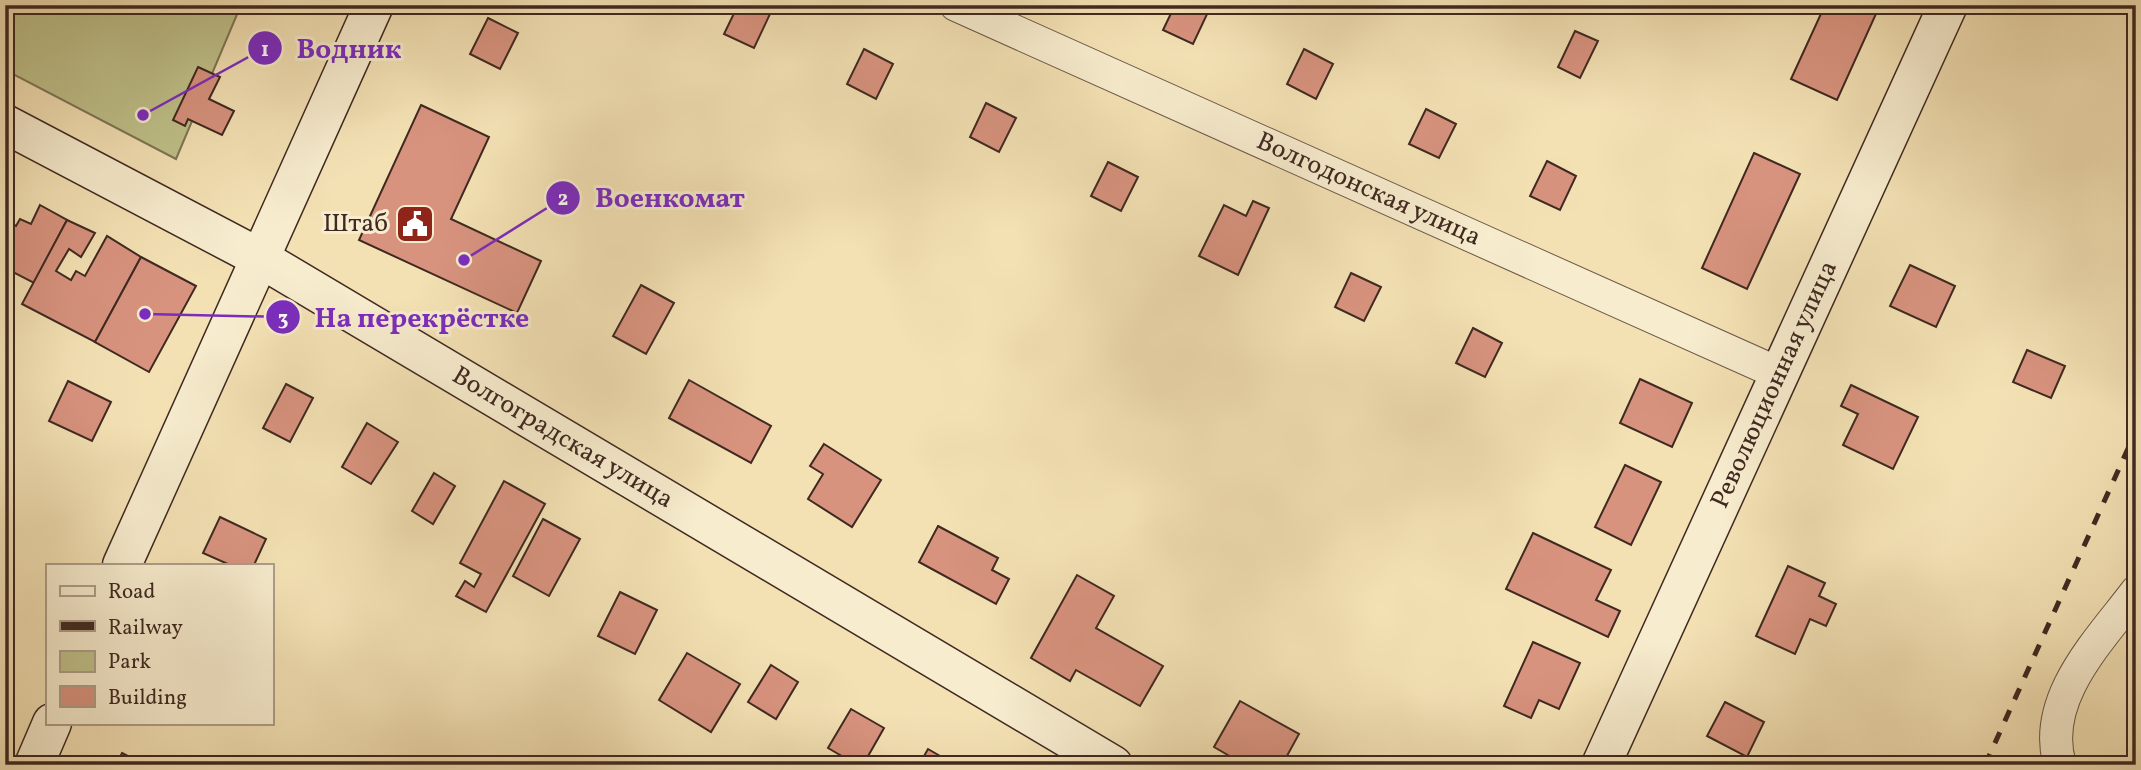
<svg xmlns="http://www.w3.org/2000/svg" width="2141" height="770" font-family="Vollkorn,serif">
<rect width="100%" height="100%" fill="#f3e1b4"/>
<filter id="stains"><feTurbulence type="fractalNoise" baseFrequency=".00286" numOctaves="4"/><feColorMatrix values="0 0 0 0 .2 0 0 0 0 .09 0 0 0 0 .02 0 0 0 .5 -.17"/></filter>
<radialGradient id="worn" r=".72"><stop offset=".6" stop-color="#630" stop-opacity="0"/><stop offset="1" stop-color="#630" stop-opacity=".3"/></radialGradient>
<path fill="#bfc18a" stroke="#7f7556" stroke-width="2" d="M 5,5 L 241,5 L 176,159 L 5,70 Z"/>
<g fill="#d8937f" stroke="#3f2921" stroke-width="2">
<path d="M 738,5 L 753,5 L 770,14 L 754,48 L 724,34 Z"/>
<path d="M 1175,5 L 1200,5 L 1209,10 L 1193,44 L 1163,30 Z"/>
<path d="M 1825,5 L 1880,5 L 1837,100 L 1791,79 Z"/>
<path d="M 488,18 L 518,33 L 500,69 L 470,54 Z"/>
<path d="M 1575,31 L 1598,41 L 1580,78 L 1558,67 Z"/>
<path d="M 864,49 L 893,64 L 876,99 L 847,84 Z"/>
<path d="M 1304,49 L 1333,64 L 1316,99 L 1287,84 Z"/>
<path d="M 198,67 L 220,77 L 209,99 L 234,111 L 222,135 L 188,119 L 185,126 L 173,120 Z"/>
<path d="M 986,103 L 1016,118 L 999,152 L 970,137 Z"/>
<path d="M 421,105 L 489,137 L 451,219 L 541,261 L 517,313 L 359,240 Z"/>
<path d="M 1426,109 L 1456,124 L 1439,158 L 1409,144 Z"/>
<path d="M 1754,153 L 1800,174 L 1747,289 L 1702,268 Z"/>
<path d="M 1547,161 L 1576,176 L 1560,210 L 1530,196 Z"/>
<path d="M 1108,162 L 1138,177 L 1121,211 L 1091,196 Z"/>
<path d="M 1253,201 L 1269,208 L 1238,275 L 1199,256 L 1224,205 L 1246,216 Z"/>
<path d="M 40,205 L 67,220 L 34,283 L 5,268 L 5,220 L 16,226 L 20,219 L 31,224 Z"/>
<path d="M 67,220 L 95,233 L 81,257 L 69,249 L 56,271 L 71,280 L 76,271 L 85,276 L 107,236 L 141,257 L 95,342 L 22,304 Z"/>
<path d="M 141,257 L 196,286 L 149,372 L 95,342 Z"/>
<path d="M 1910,265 L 1955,286 L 1936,327 L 1890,306 Z"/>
<path d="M 1351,273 L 1381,287 L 1364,321 L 1335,307 Z"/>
<path d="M 641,285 L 674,303 L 646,354 L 613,336 Z"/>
<path d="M 1473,328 L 1502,343 L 1485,377 L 1456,363 Z"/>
<path d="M 2027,350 L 2065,366 L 2051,398 L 2013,382 Z"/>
<path d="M 1640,379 L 1692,403 L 1672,447 L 1620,423 Z"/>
<path d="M 689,380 L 771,426 L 751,463 L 669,418 Z"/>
<path d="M 68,381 L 111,402 L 92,441 L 49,421 Z"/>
<path d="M 286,384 L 313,398 L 290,442 L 263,428 Z"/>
<path d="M 1851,385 L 1918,417 L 1893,469 L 1843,445 L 1858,414 L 1841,406 Z"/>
<path d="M 367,423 L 398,442 L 371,484 L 342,467 Z"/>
<path d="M 824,444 L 881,480 L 852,527 L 808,499 L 823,474 L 810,466 Z"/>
<path d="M 1625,465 L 1661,482 L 1631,545 L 1595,527 Z"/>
<path d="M 434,473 L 455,486 L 433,524 L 412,511 Z"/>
<path d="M 504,481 L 545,504 L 486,612 L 456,596 L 465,581 L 474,587 L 481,574 L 460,563 Z"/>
<path d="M 220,517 L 266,539 L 254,565 L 230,565 L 203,553 Z"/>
<path d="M 543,519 L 580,539 L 549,596 L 513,576 Z"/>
<path d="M 938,526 L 998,558 L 992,570 L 1009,579 L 996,604 L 919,562 Z"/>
<path d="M 1533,533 L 1611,570 L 1596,600 L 1620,611 L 1608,637 L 1506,589 Z"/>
<path d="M 1788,566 L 1825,583 L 1819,596 L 1836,604 L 1826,626 L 1810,619 L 1795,654 L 1756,636 Z"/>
<path d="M 1077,575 L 1114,596 L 1096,628 L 1163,666 L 1140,706 L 1076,670 L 1070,681 L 1031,658 Z"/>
<path d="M 620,592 L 657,610 L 635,654 L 598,636 Z"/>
<path d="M 1533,642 L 1580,663 L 1559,709 L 1539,700 L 1531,718 L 1504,706 Z"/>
<path d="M 687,653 L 740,684 L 711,732 L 659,700 Z"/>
<path d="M 771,665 L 798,682 L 776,719 L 748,702 Z"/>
<path d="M 1240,701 L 1299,734 L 1282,765 L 1245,765 L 1214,747 Z"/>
<path d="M 1725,702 L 1764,722 L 1747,757 L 1707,736 Z"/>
<path d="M 851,709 L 884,728 L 863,765 L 857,765 L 828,748 Z"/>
<path d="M 928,749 L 947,760 L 944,765 L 919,765 Z"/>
<path d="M 122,753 L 145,765 L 116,765 Z"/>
</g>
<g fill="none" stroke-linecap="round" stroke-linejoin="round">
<defs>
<g id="street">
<path id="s1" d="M 956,5 L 1780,374"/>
<path d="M 2060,765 C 2040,699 2100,640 2136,592"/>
</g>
<g id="secondary">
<path id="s2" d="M 5,124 L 258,257 L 1113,765"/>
<path d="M 122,565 L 374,5"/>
<path d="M 34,765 L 52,723"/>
<path id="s3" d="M 1601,765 L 1948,5"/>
</g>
</defs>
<use href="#street" stroke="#6c5746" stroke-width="34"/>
<use href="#secondary" stroke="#3f2921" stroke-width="41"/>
<use href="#street" stroke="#f7ecce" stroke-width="32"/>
<use href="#secondary" stroke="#f7ecce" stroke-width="38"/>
<g stroke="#3f2921" stroke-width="5" stroke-dasharray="12 12" stroke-linecap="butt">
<path d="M 1985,765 L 2136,431"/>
<path d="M 2116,765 L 2136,749"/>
</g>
</g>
<defs>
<symbol id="civic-square" viewBox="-11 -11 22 22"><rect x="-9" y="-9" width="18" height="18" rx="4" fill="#8f2418" stroke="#f7ecce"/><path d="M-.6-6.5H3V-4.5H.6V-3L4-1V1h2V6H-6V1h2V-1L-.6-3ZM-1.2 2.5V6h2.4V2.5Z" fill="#fff"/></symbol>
</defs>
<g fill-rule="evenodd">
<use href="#civic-square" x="393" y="202" width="44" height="44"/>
</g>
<g text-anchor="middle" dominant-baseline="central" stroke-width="6" stroke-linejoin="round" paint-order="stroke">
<g font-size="26" fill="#3f2921" stroke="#f7ecce">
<text stroke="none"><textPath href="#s1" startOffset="452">Волгодонская улица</textPath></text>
<text stroke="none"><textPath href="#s3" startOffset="418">Революционная улица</textPath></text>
<text stroke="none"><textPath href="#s2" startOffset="640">Волгоградская улица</textPath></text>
</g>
<g font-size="26" fill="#3f2921" stroke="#f7ecce" text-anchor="end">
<text x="388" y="224">Штаб</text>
</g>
</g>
<path fill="none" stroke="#7b2cbf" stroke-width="2.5" d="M143 115L265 48M464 260L563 198M145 314L283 317"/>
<g fill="#7b2cbf" stroke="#f7ecce" stroke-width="2.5">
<circle cx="143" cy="115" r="7"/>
<circle cx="464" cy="260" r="7"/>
<circle cx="145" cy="314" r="7"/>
<circle cx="265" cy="48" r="18"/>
<circle cx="563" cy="198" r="18"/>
<circle cx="283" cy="317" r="18"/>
</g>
<g font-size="21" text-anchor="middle" font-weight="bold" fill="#fff">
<text x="265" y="56">1</text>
<text x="563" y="205">2</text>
<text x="283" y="325">3</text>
</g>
<g font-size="28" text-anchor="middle" font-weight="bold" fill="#7b2cbf" stroke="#f7ecce" stroke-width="6" stroke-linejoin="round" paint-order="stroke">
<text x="349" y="58">Водник</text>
<text x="670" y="207">Военкомат</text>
<text x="422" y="327">На перекрёстке</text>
</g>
<rect width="2141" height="770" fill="none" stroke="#f3e1b4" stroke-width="28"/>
<rect x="7" y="7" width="2127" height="756" fill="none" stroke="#3f2921" stroke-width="3.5"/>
<rect x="14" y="14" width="2113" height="742" fill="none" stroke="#3f2921" stroke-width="2"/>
<rect x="46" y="564" width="228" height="161" fill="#f7ecce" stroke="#ad9e89" stroke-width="2"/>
<rect x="60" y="586" width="35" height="10" fill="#f7ecce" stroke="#ad9e89" stroke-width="2"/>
<text x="108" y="598" font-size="21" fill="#3f2921">Road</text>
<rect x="60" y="621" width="35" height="10" fill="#3f2921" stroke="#ad9e89" stroke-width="2"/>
<text x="108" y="634" font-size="21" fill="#3f2921">Railway</text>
<rect x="60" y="651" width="35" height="21" fill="#bfc18a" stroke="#ad9e89" stroke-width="2"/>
<text x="108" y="668" font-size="21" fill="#3f2921">Park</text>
<rect x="60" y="686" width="35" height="21" fill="#d8937f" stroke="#ad9e89" stroke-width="2"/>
<text x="108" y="704" font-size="21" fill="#3f2921">Building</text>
<rect width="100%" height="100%" filter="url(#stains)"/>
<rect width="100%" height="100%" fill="url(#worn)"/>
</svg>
